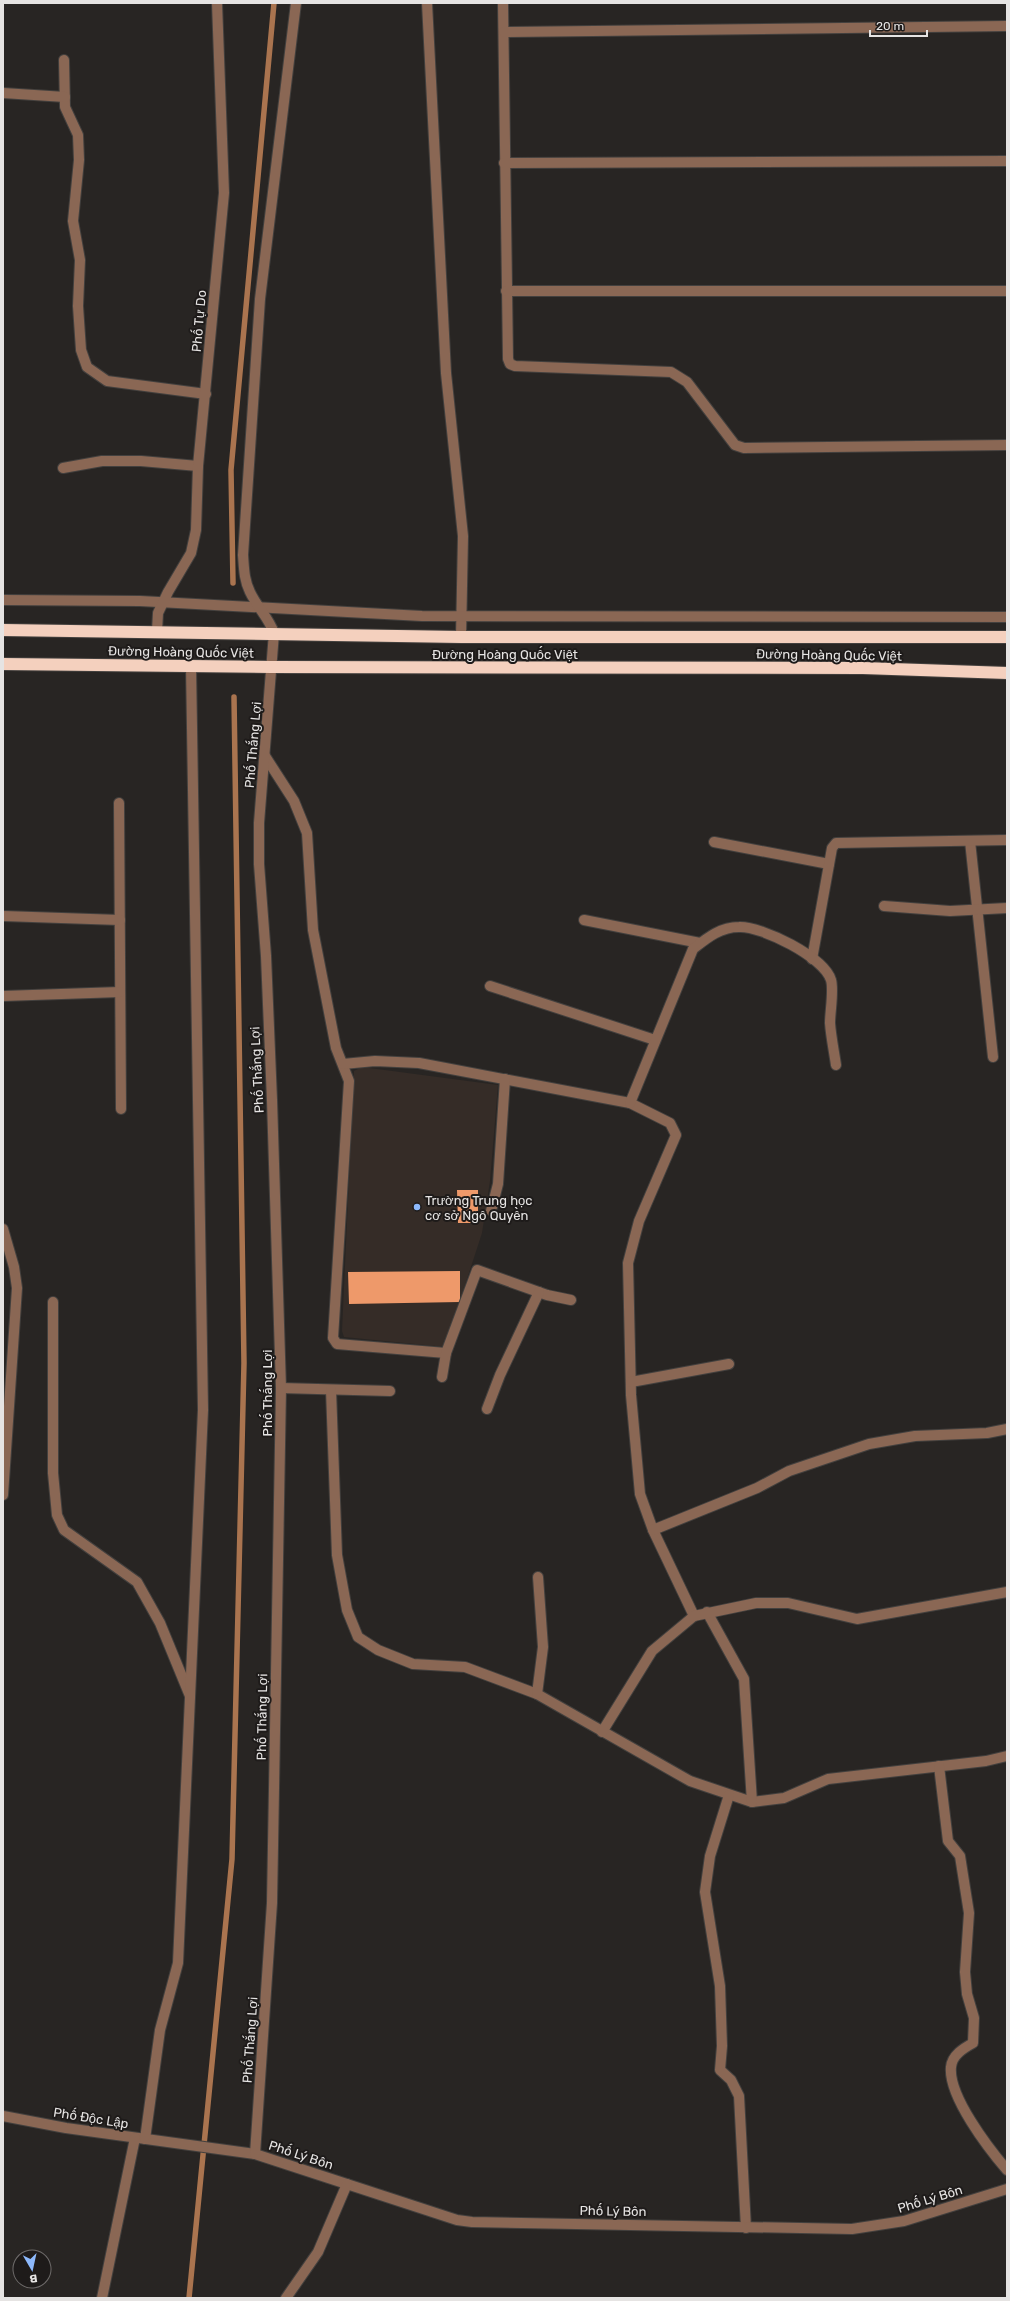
<svg xmlns="http://www.w3.org/2000/svg" width="1010" height="2301" font-family="Rubik,sans-serif">
<rect width="100%" height="100%" fill="#282523"/>
<path fill="#352c27" d="M 362,1067 L 498,1085 L 490,1181 L 482,1233 L 445,1347 L 344,1337 L 342,1331 L 354,1071 Z"/>
<g fill="none" stroke-linecap="round" stroke-linejoin="round">
<g stroke="#aa744f" stroke-width="5.5">
<path d="M 233,583 L 231,470 L 274,3"/>
<path d="M 189,2298 L 232,1859 L 244,1363 L 234,697"/>
</g>
</g>
<g fill="#ee996a">
<path d="M 457,1190 L 478,1190 L 478,1223 L 458,1223 Z"/>
<path d="M 460,1271 L 460,1302 L 349,1304 L 348,1272 Z"/>
</g>
<g fill="none" stroke-linecap="round" stroke-linejoin="round">
<defs>
<g id="minor">
<path d="M 427,3 L 446,373 L 463,536 L 461,637"/>
<path d="M 503,3 L 508,359 L 510,364 L 515,366 L 671,372 L 687,382 L 735,445 L 744,448 L 1007,445"/>
<path d="M 504,32 L 1007,26"/>
<path d="M 64,60 L 65,107 L 78,135 L 79,160 L 73,221 L 80,260 L 78,306 L 81,350 L 87,367 L 107,381 L 206,394"/>
<path d="M 3,93 L 65,97"/>
<path d="M 504,163 L 1007,161"/>
<path d="M 506,291 L 1007,291"/>
<path d="M 63,468 L 102,461 L 141,461 L 198,466"/>
<path d="M 3,600 L 140,601 L 422,616 L 1007,617"/>
<path d="M 157,631 L 158,613 L 168,592 L 191,553 L 196,530 L 198,466 L 224,193 L 217,3"/>
<path d="M 265,756 L 294,801 L 307,833 L 313,930 L 336,1048 L 349,1081 L 333,1338 L 337,1344 L 446,1353"/>
<path d="M 119,803 L 121,1109"/>
<path d="M 970,841 L 993,1057"/>
<path d="M 714,842 L 829,864"/>
<path d="M 884,906 L 950,911 L 1007,908"/>
<path d="M 3,916 L 120,920"/>
<path d="M 584,920 L 700,943"/>
<path d="M 812,959 L 832,848 L 836,843 L 1007,840"/>
<path d="M 490,986 L 655,1040"/>
<path d="M 3,996 L 120,992"/>
<path d="M 343,1064 L 375,1061 L 419,1063 L 630,1103 L 670,1123 L 676,1135 L 639,1221 L 628,1263 L 631,1395 L 640,1494 L 653,1530 L 694,1616"/>
<path d="M 630,1103 L 693,949 C 707,938 720,927 739,927 C 762,926 824,957 831,980 C 834,990 830,1012 830,1023 C 831,1037 834,1051 836,1065"/>
<path d="M 491,1211 L 498,1184 L 505,1079"/>
<path d="M 3,1229 L 14,1267 L 17,1288 L 3,1495"/>
<path d="M 53,1302 L 53,1473 L 57,1515 L 64,1530 L 137,1582 L 160,1623 L 190,1696"/>
<path d="M 442,1377 L 446,1353 L 477,1270 L 547,1295 L 571,1300"/>
<path d="M 631,1382 L 729,1364"/>
<path d="M 281,1388 L 390,1391"/>
<path d="M 331,1390 L 337,1555 L 347,1610 L 358,1637 L 378,1650 L 413,1664 L 465,1667 L 537,1694 L 690,1781 L 752,1802 L 784,1798 L 828,1779 L 986,1761 L 1007,1756"/>
<path d="M 487,1409 L 500,1375 L 539,1292"/>
<path d="M 653,1530 L 757,1488 L 789,1471 L 869,1444 L 915,1436 L 987,1433 L 1007,1429"/>
<path d="M 707,1612 L 744,1679 L 752,1802"/>
<path d="M 537,1694 L 543,1647 L 538,1577"/>
<path d="M 602,1732 L 652,1651 L 694,1616 L 756,1603 L 788,1603 L 857,1619 L 1007,1592"/>
<path d="M 939,1766 L 948,1841 L 960,1856 L 969,1913 L 965,1972 L 967,1994 L 974,2018 L 973,2043 C 964,2048 952,2055 951,2067 C 948,2096 989,2149 1007,2170"/>
<path d="M 729,1795 L 710,1856 L 705,1892 L 720,1986 L 722,2046 L 720,2070 L 731,2080 L 739,2096 L 746,2228"/>
<path d="M 3,2116 L 66,2128 L 255,2154 L 457,2220 L 472,2222 L 852,2229 L 904,2221 L 1007,2189"/>
<path d="M 145,2139 L 160,2030 L 178,1963 L 203,1410 L 191,666"/>
<path d="M 255,2154 L 272,1903 L 281,1388 L 272,1100 L 266,956 L 259,864 L 259,823 L 274,633 C 269,618 257,607 250,592 C 244,580 244,568 243,555 L 260,299 L 296,3"/>
<path d="M 102,2298 L 135,2138"/>
<path d="M 286,2298 L 318,2252 L 347,2184"/>
</g>
<g id="highway">
<path d="M 3,630 L 461,637 L 1007,637"/>
<path d="M 3,664 L 271,667 L 863,668 L 1007,673"/>
</g>
</defs>
<use href="#minor" stroke="#43403e" stroke-width="12"/>
<use href="#highway" stroke="#43403e" stroke-width="14"/>
<use href="#minor" stroke="#8a6754" stroke-width="10"/>
<use href="#highway" stroke="#f4d0be" stroke-width="12"/>
</g>
<circle fill="#8db9fc" stroke="#1e1b1a" stroke-width="1.5" cx="417" cy="1207" r="4"/>
<g text-anchor="middle" dominant-baseline="central" stroke-width="4" stroke-linejoin="round" paint-order="stroke">
<g font-size="13" fill="#e6e4e3" stroke="#1e1b1a">
<text transform="translate(199 321) rotate(-85)">Phố Tự Do</text>
<text transform="translate(181 652) rotate(1)">Đường Hoàng Quốc Việt</text>
<text x="505" y="654">Đường Hoàng Quốc Việt</text>
<text transform="translate(829 655) rotate(1)">Đường Hoàng Quốc Việt</text>
<text transform="translate(253 745) rotate(-85)">Phố Thắng Lợi</text>
<text transform="translate(257 1070) rotate(-93)">Phố Thắng Lợi</text>
<text transform="translate(267 1393) rotate(-90)">Phố Thắng Lợi</text>
<text transform="translate(262 1717) rotate(-89)">Phố Thắng Lợi</text>
<text transform="translate(250 2040) rotate(-86)">Phố Thắng Lợi</text>
<text transform="translate(91 2118) rotate(9)">Phố Độc Lập</text>
<text transform="translate(301 2155) rotate(18)">Phố Lý Bôn</text>
<text transform="translate(930 2199) rotate(-17)">Phố Lý Bôn</text>
<text transform="translate(613 2211) rotate(1)">Phố Lý Bôn</text>
</g>
<g font-size="13" fill="#e6e4e3" stroke="#1e1b1a" text-anchor="start">
<text x="425" y="1200">Trường Trung học<tspan x="425" dy="15">cơ sở Ngô Quyền</tspan></text>
</g>
</g>
<rect width="1010" height="2301" fill="none" stroke="#e6e4e3" stroke-width="8"/>
<g transform="translate(32 2269) rotate(171)"><circle r="19" fill="#1e1b1a" stroke="#6e6b6a"/>
<path d="M0-3L7 15L0 10L-7 15Z" fill="#8db9fc"/>
<text y="-6" font-size="11" font-weight="bold" text-anchor="middle" fill="#e6e4e3">B</text>
</g>
<path d="M870 30v6h57v-6" fill="none" stroke="#e6e4e3" stroke-width="2"/>
<text x="876" y="30" font-size="12" fill="#e6e4e3" stroke="#1e1b1a" stroke-width="3" paint-order="stroke">20 m</text>
</svg>
